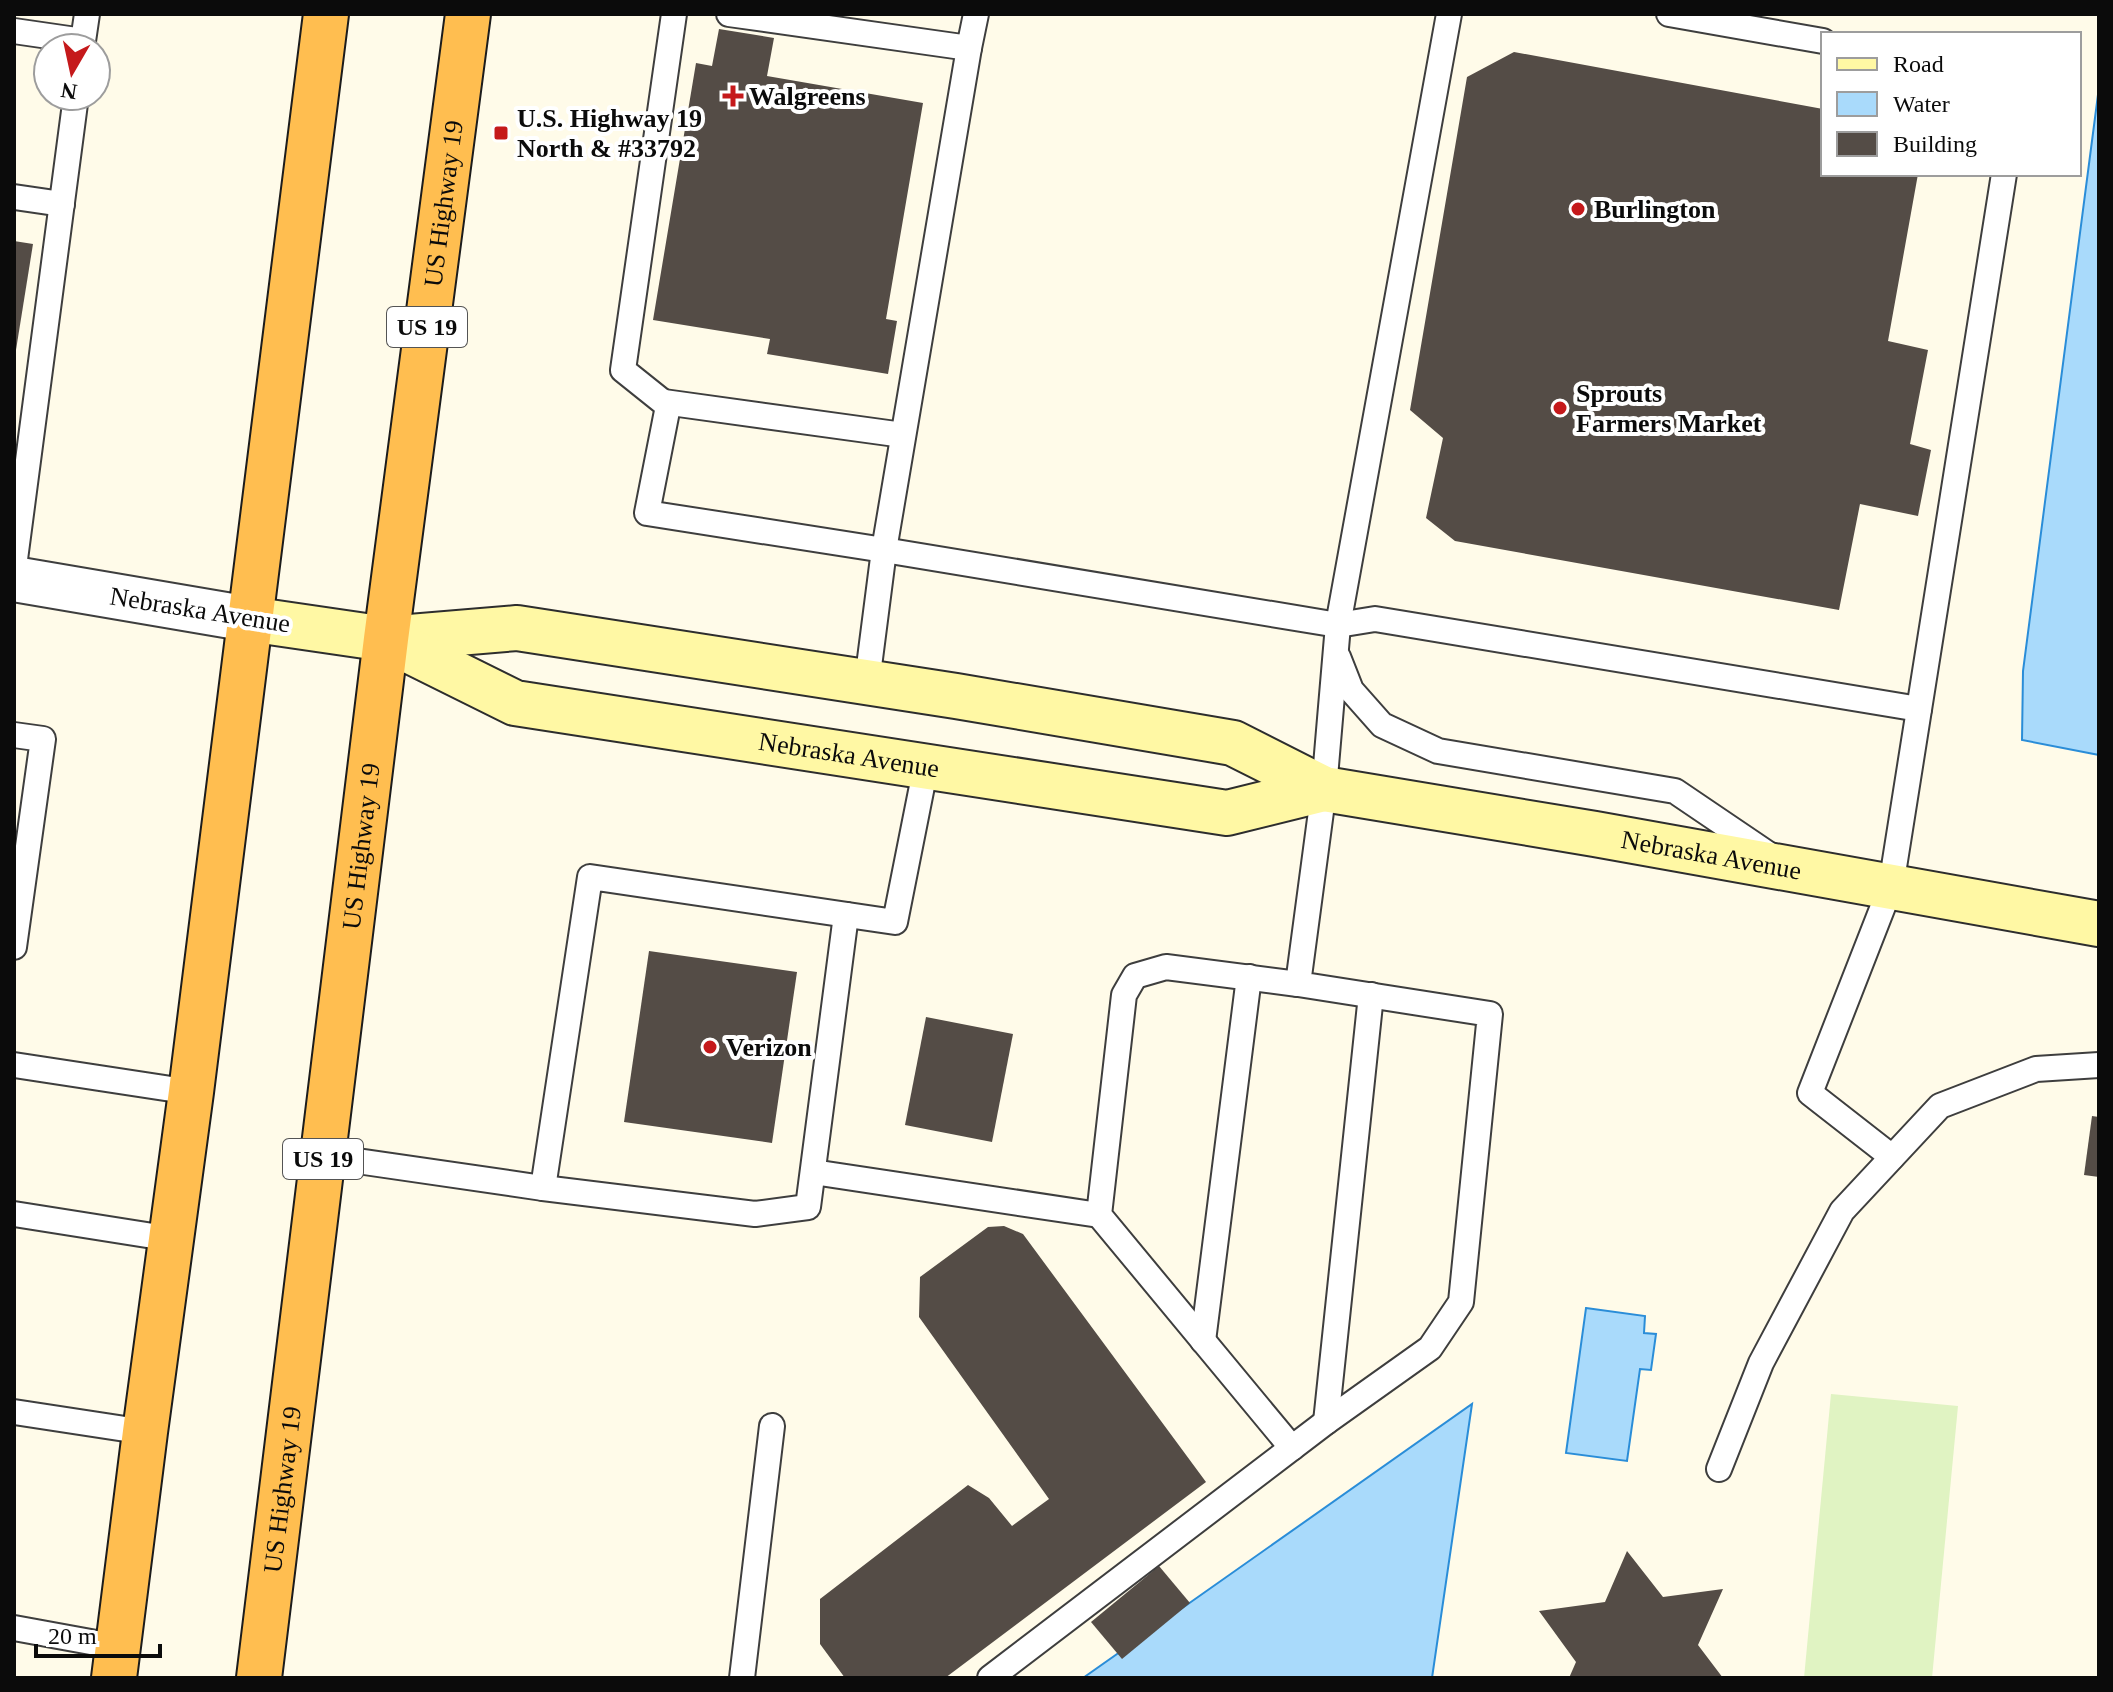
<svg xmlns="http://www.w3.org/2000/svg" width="2113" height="1692" font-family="Georgia,serif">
<rect width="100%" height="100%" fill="#fffbe9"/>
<path fill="#e0f3c2" d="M 1831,1394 L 1958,1406 L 1932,1678 L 1804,1678 Z"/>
<g fill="#a9dafb" stroke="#2a8dd8" stroke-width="2">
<path d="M 2099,87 L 2099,755 L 2022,740 L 2023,671 Z"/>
<path d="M 1586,1308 L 1645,1316 L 1644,1333 L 1656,1334 L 1651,1370 L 1640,1369 L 1627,1461 L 1566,1453 Z"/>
<path d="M 1472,1404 L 1432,1678 L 1083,1678 Z"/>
</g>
<g fill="#544c46">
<path d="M 719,29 L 774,38 L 767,76 L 923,103 L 886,319 L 897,321 L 888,374 L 767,354 L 770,339 L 653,320 L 696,63 L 712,66 Z"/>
<path d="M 1514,52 L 1823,109 L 1823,174 L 1918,174 L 1888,341 L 1928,350 L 1910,444 L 1931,450 L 1918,516 L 1860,504 L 1839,610 L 1455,541 L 1426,518 L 1443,438 L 1410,410 L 1467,77 Z"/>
<path d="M 14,241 L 33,244 L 16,350 L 14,350 Z"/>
<path d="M 649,951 L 797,972 L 772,1143 L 624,1122 Z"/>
<path d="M 926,1017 L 1013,1034 L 992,1142 L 905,1125 Z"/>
<path d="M 2092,1116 L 2099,1117 L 2099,1177 L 2084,1175 Z"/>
<path d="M 1004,1226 L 1023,1234 L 1206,1482 L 945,1678 L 845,1678 L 820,1644 L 820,1599 L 968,1485 L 989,1498 L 1012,1526 L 1049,1499 L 919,1317 L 920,1277 L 988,1227 Z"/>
<path d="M 1627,1551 L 1663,1597 L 1723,1589 L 1698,1645 L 1723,1678 L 1569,1678 L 1576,1662 L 1539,1611 L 1605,1602 Z"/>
<path d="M 1159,1566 L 1190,1603 L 1122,1659 L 1091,1622 Z"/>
</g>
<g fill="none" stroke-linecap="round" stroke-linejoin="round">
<defs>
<g id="service">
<path d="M 674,14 L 623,370 L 668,406 L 647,513 L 884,550 L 1338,625 L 1375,619 L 1919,709"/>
<path d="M 729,14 L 969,48 L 976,14"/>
<path d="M 1669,14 L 1823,41"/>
<path d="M 14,31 L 83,41"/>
<path d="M 82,48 L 87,14"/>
<path d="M 14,197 L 62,204"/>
<path d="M 664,402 L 903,435"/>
<path d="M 14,567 L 76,96"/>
<path d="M 1338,657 L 1351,690 L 1382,725 L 1438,751 L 1675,791 L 1771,856"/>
<path d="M 867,682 L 884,550 L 969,48"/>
<path d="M 14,735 L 43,739 L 14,947"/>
<path d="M 14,1065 L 191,1092"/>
<path d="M 323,1156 L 543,1188 L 590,877 L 895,922 L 926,766"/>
<path d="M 1892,1157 L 1810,1093 L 1891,886 L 2004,174"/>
<path d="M 813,1172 L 1099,1215"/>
<path d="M 543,1188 L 755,1214 L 808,1207 L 846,915"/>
<path d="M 14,1214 L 172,1239"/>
<path d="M 1203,1341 L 1249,977"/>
<path d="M 14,1412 L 145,1432"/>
<path d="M 1326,1422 L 1371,995"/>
<path d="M 1292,1448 L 1099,1215 L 1124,995 L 1135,976 L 1166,967 L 1298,984"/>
<path d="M 1719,1469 L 1761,1363 L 1842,1211 L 1940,1106 L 2036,1069 L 2099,1065"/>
<path d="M 14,1628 L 118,1647"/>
<path d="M 742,1678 L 772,1426"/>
<path d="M 990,1678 L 1326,1422 L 1430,1348 L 1461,1302 L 1490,1014 L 1298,984 L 1324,789 L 1338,625 L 1449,14"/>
</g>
<path id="tertiary" d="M 14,579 L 249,619"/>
<g id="secondary">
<path id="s1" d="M 249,619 L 386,639 L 517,628 L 956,696 L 1233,743 L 1324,789 L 1595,834 L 2099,924"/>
<path id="s2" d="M 386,639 L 515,703 L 1227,813 L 1324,789"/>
</g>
<g id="trunk">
<path d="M 114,1678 L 145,1432 L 191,1092 L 326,14"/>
<path id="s3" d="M 259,1678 L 386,639 L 468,14"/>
</g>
</defs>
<use href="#service" stroke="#3e3e3e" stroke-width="28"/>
<use href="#tertiary" stroke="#3e3e3e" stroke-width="48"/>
<use href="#secondary" stroke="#2d2d2d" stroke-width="48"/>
<use href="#trunk" stroke="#1c1c1c" stroke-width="48"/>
<use href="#service" stroke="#fff" stroke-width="24"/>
<use href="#tertiary" stroke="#fff" stroke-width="44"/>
<use href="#secondary" stroke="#fff8a4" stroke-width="44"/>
<use href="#trunk" stroke="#ffbe50" stroke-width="44"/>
</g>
<g fill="#c5191b" stroke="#fff" stroke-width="3">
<path d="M729 84h8v8h8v8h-8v8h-8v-8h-8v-8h8z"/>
<rect x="493" y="125" width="16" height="16" rx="4"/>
<circle cx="1578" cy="209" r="8"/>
<circle cx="1560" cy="408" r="8"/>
<circle cx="710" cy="1047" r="8"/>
</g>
<g text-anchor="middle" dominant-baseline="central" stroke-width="8" stroke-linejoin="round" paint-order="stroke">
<g fill="#fff" stroke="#545454" stroke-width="2">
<rect x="387" y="307" width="80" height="40" rx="6"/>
<rect x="283" y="1139" width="80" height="40" rx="6"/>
</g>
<g font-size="24" font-weight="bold" fill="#0b0b0b">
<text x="427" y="327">US 19</text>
<text x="323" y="1159">US 19</text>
</g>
<g font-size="26" font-weight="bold" fill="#0b0b0b" stroke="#fff" text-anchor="start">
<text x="749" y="96">Walgreens</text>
<text x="517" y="118">U.S. Highway 19<tspan x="517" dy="30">North &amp; #33792</tspan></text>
<text x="1594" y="209">Burlington</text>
<text x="1576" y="393">Sprouts<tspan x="1576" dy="30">Farmers Market</tspan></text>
<text x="726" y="1047">Verizon</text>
</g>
<g font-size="26" fill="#0b0b0b" stroke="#fff">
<text stroke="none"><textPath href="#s3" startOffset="1486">US Highway 19</textPath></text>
<text transform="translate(200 610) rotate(9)">Nebraska Avenue</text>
<text stroke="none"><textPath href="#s2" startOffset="482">Nebraska Avenue</textPath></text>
<text stroke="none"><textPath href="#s3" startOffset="838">US Highway 19</textPath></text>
<text stroke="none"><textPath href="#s1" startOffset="1490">Nebraska Avenue</textPath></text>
<text stroke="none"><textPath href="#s3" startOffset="190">US Highway 19</textPath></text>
</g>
</g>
<rect width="2113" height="1692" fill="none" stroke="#0b0b0b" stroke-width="32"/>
<rect x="1821" y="32" width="260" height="144" fill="#ffffff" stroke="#9d9d9d" stroke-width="2"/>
<rect x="1837" y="58" width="40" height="12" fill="#fff8a4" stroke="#9d9d9d" stroke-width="2"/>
<text x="1893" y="72" font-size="24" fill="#0b0b0b">Road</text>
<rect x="1837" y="92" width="40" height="24" fill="#a9dafb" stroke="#9d9d9d" stroke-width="2"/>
<text x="1893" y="112" font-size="24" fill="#0b0b0b">Water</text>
<rect x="1837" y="132" width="40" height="24" fill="#544c46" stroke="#9d9d9d" stroke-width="2"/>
<text x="1893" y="152" font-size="24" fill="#0b0b0b">Building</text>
<g transform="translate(72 72) rotate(189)"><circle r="38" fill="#ffffff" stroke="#9d9d9d" stroke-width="2"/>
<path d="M0-6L14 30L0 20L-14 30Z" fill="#c5191b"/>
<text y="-12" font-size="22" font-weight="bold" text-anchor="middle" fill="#0b0b0b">N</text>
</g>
<path d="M36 1644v12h124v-12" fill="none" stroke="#0b0b0b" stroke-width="4"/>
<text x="48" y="1644" font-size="24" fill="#0b0b0b" stroke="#ffffff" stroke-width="6" paint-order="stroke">20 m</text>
</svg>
